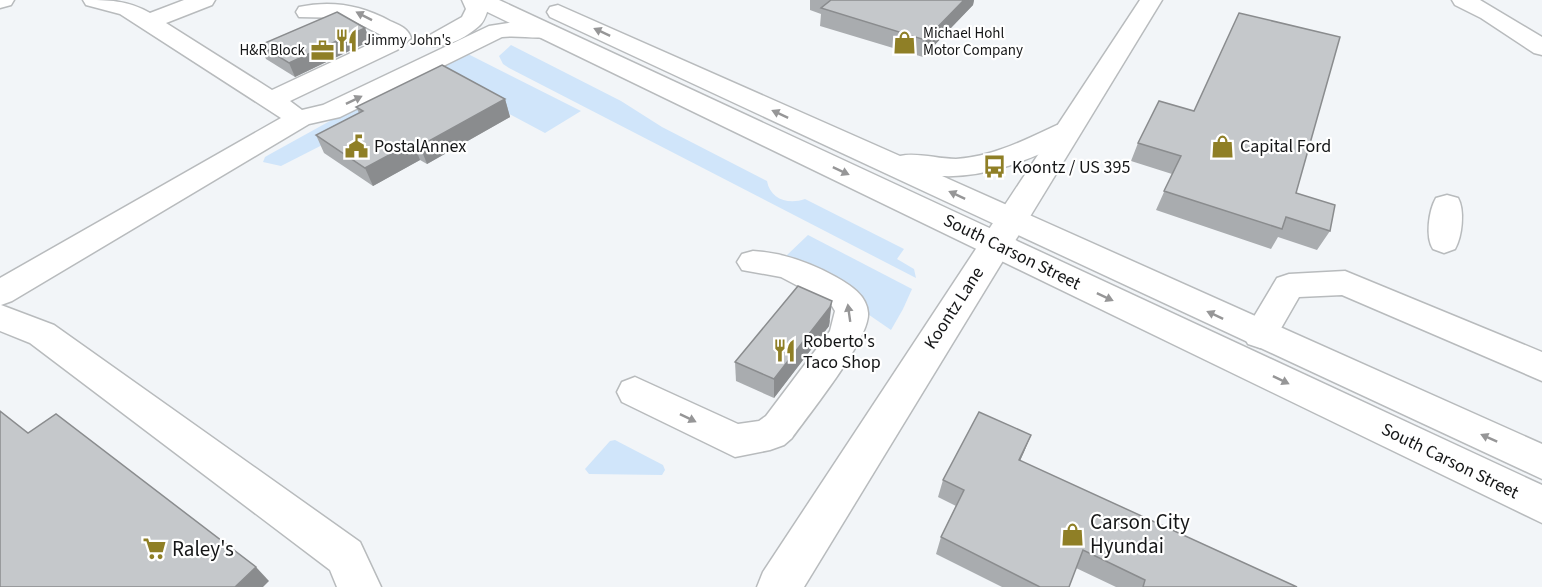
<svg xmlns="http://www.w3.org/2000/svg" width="1542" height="587" font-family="'Source Sans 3',sans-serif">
<rect width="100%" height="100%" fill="#f2f5f8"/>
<g fill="#d0e5fa">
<path d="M 511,45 L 621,101 L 662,127 L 767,181 C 770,199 788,205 805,199 L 904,249 L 897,259 L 914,269 L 916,278 L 509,68 L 503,64 L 499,56 Z"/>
<path d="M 466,53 L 581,111 L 545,133 L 448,81 L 281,166 L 263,162 L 265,157 L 272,153 L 348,111 Z"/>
<path d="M 808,235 L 912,289 L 903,309 L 891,330 L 785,257 Z"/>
<path d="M 615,440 L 663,465 L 665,470 L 662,475 L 589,474 L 585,469 L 610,441 Z"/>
</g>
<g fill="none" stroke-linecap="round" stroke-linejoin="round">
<defs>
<g id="minor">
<path d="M 0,0 L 14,0 L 11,5 L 0,8 Z"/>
<path d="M 83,0 C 108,0 128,0 150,13 L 184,0 L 215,0 L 212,5 L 166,23 L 272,90 L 385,37 L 348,18 L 299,17 L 296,12 L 299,7 C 332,0 361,5 390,21 C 399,25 408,28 411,38 L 397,50 L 290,101 L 302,110 L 323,105 L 489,26 L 521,21 L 554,26 L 558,31 L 554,36 C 538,40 520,35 502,37 L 340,117 L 309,124 L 12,301 L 1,305 L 54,325 L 360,542 L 381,587 L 337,587 L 330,570 L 30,343 L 0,331 L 0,278 L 281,118 L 120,14 L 86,5 Z"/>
<path d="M 462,0 L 484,0 L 488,9 C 486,15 484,22 479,26 C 467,37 445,49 430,45 L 426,40 L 430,35 L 462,17 L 466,9 Z"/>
<path d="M 1140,0 L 1162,0 L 804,587 L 757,587 L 763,572 Z"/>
<path d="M 1452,0 L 1480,0 L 1542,37 L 1542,55 L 1534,53 L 1481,18 L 1455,5 Z"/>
<path d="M 1447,195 L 1458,198 C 1465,210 1462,237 1455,249 L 1444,253 L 1433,249 C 1425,237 1429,210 1436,198 Z"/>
<path d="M 753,251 C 783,253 809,262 836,277 C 850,285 867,295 868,313 C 870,339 809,414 792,438 L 784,445 L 770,450 L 735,457 L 622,402 L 617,392 L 622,382 L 635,377 L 738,424 L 759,421 L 766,416 L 830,331 L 835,311 L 832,306 L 817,296 L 781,277 L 742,270 L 737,262 L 742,254 Z"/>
<path d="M 1345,271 L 1542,352 L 1542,381 L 1342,295 L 1299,297 L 1272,344 L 1260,348 L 1248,344 L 1243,335 L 1277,278 L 1289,274 Z"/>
</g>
<g id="major">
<path d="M 470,0 L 499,0 L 1542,485 L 1542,523 L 473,5 Z"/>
<path d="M 558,5 L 900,156 C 917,152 937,159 956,159 C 992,157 1025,140 1057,125 L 1067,123 L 1077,125 L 1080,131 L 1077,137 C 1034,157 991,178 942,176 L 1542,444 L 1542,479 L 550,17 L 547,12 L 550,7 Z"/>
</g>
</defs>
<use href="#minor" stroke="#b8bbbd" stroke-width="3"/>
<use href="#major" stroke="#b8bbbd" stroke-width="3"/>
<use href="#minor" fill="#fff" fill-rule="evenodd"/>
<use href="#major" fill="#fff" fill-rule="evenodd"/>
</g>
<g fill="#a9acaf">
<path d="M 810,0 L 974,0 L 973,5 L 923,57 L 820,26 L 821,14 L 810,10 Z"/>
<path d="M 365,28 L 370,41 L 295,77 L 266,59 L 260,45 Z"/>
<path d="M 505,99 L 510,117 L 427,164 L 420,160 L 373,186 L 324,153 L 316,135 L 359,113 L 356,107 Z"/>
<path d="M 1159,101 L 1296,193 L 1330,231 L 1317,250 L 1278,237 L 1271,249 L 1156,210 L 1172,174 L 1131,161 L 1138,143 Z"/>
<path d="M 830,320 L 829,326 L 774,398 L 736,381 L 735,362 Z"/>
<path d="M 1031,435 L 1020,461 L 1297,587 L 1116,587 L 1076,568 L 1069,587 L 1002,587 L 936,554 L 941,537 L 956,506 L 938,497 L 943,480 Z"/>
</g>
<g fill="#8a8c8e">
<path d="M 964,0 L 974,0 L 973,5 L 923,57 L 925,40 Z"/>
<path d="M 365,28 L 370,41 L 295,77 L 289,63 Z"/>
<path d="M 505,99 L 510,117 L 427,164 L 420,146 Z"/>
<path d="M 413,142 L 420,160 L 373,186 L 365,168 Z"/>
<path d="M 832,301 L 829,326 L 774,398 L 774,379 Z"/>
<path d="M 1031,435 L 1024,452 L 1012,478 L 1019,460 Z"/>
<path d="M 256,567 L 269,581 L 263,587 L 235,587 Z"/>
</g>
<g fill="#c5c8cb" stroke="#8a8c8e" stroke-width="1.5">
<path d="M 831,0 L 964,0 L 925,40 L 821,8 Z"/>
<path d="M 337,12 L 365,28 L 289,63 L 260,45 Z"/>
<path d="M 1239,13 L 1340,37 L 1296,193 L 1335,205 L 1330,231 L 1286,217 L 1282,229 L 1164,191 L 1181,156 L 1138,143 L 1159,101 L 1194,111 Z"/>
<path d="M 442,65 L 505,99 L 420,146 L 413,142 L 365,168 L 316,135 L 363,111 L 356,107 Z"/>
<path d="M 798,286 L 832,301 L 830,307 L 774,379 L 735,362 Z"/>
<path d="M 0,411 L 28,433 L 56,414 L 256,567 L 235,587 L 0,587 Z"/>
<path d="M 979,412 L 1031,435 L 1019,460 L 1297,587 L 1143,587 L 1145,580 L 1083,550 L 1069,587 L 1040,587 L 941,537 L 964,490 L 943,480 Z"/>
</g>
<defs><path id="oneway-solid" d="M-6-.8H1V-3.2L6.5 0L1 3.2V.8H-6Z" transform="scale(1.5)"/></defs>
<g fill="#969697">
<use href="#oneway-solid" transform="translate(364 16) rotate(-153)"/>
<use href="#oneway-solid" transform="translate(602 32) rotate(-155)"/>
<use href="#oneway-solid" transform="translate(354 100) rotate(-26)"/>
<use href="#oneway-solid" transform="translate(780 114) rotate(-155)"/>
<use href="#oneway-solid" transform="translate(841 171) rotate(25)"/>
<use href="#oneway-solid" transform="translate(957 195) rotate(-155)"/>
<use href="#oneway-solid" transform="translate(1105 297) rotate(25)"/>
<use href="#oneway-solid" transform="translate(849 313) rotate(-98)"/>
<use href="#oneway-solid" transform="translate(1215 315) rotate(-155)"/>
<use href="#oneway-solid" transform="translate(1281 380) rotate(26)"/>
<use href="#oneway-solid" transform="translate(688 418) rotate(26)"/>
<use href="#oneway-solid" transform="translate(1489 438) rotate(-156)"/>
</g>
<defs>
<symbol id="restaurant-bare" viewBox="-9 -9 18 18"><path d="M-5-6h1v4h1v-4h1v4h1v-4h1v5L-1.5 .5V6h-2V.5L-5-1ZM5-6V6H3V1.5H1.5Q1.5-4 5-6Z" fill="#8f7f26" stroke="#fff" stroke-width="2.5" paint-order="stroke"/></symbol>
<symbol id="shop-bare" viewBox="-9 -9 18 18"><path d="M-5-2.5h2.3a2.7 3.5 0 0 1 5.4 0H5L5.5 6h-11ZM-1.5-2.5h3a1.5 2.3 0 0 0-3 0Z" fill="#8f7f26" stroke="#fff" stroke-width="2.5" paint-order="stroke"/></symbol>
<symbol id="office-bare" viewBox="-9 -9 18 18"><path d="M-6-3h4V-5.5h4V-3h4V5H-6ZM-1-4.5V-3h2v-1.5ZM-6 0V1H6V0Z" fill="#8f7f26" stroke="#fff" stroke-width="2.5" paint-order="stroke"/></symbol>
<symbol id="civic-bare" viewBox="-9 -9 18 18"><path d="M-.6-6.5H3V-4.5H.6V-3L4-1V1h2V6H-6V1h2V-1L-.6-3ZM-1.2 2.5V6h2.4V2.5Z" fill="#8f7f26" stroke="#fff" stroke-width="2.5" paint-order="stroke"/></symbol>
<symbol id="bus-bare" viewBox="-9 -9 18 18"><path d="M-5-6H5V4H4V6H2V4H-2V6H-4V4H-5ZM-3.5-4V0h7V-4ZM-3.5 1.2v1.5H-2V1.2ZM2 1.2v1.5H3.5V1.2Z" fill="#8f7f26" stroke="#fff" stroke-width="2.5" paint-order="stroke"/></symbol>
<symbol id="supermarket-bare" viewBox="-9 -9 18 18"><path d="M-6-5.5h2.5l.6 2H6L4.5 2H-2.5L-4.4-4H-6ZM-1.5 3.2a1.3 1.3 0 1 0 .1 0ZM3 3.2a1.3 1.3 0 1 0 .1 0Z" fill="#8f7f26" stroke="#fff" stroke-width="2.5" paint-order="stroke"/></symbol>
</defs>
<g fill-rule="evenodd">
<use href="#restaurant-bare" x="330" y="24" width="33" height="33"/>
<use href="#shop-bare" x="888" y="26" width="33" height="33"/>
<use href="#office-bare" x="306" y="34" width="33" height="33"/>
<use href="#civic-bare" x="340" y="130" width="33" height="33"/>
<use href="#shop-bare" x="1206" y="130" width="33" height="33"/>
<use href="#bus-bare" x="978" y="150" width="33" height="33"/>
<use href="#restaurant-bare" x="768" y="334" width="33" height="33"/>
<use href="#shop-bare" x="1056" y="518" width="33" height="33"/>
<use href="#supermarket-bare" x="138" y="532" width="33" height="33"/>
</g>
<g text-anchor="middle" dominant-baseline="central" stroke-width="4.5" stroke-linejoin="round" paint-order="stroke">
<g font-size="15" fill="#151617" stroke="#fff" text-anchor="start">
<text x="923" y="33">Michael Hohl<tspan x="923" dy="17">Motor Company</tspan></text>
<text x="364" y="40">Jimmy John's</text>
<text x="305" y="50" text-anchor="end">H&amp;R Block</text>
</g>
<g font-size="18" fill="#151617" stroke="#fff" text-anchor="start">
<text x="374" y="146">PostalAnnex</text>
<text x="1240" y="146">Capital Ford</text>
<text x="1012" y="167">Koontz / US 395</text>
<text x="803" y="341">Roberto's<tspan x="803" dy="21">Taco Shop</tspan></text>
</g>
<g font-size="18" fill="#151617" stroke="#fff">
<text transform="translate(1012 252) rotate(26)">South Carson Street</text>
<text transform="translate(954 308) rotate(-57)">Koontz Lane</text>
<text transform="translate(1450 461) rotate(26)">South Carson Street</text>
</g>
<g font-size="21" fill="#151617" stroke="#fff" text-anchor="start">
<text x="1090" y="522">Carson City<tspan x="1090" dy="24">Hyundai</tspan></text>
<text x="172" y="549">Raley's</text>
</g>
</g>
</svg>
